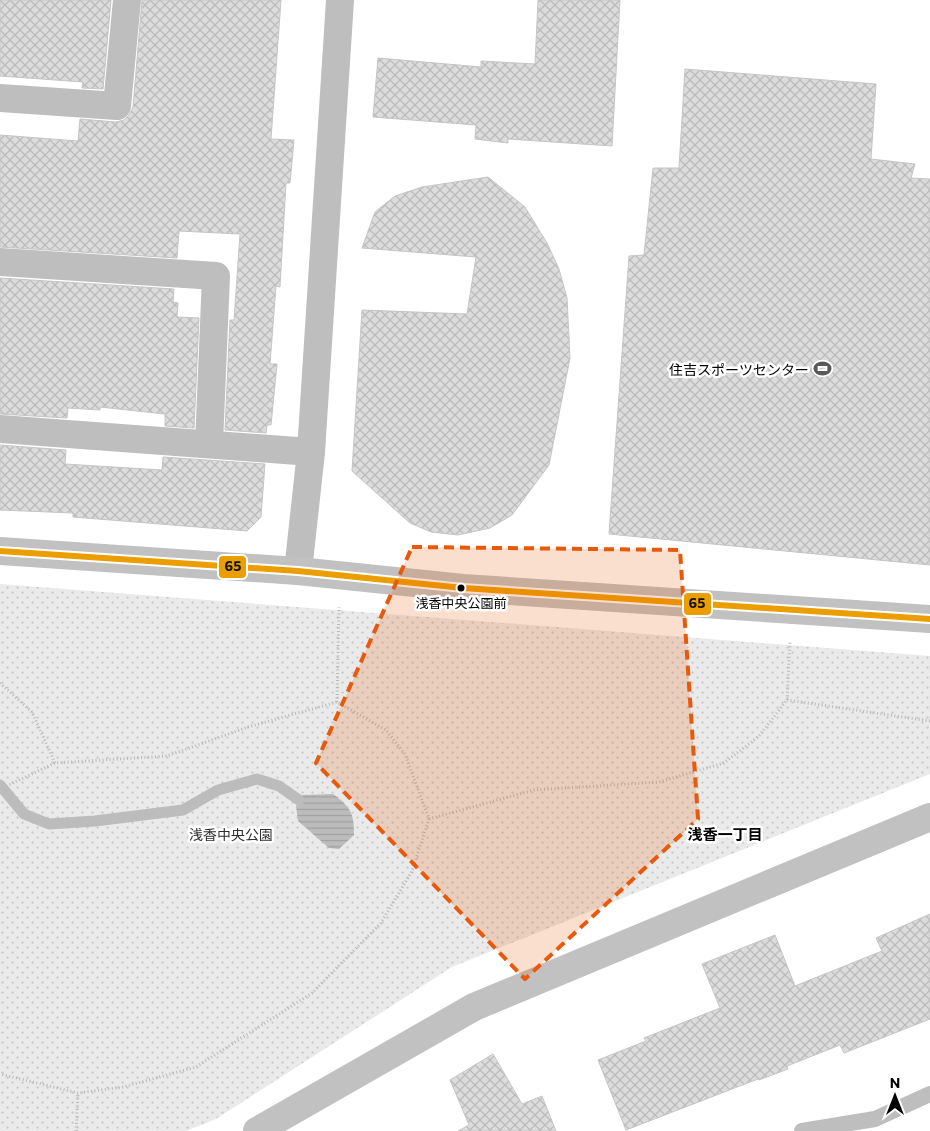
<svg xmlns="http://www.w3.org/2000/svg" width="930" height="1131" font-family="Commissioner,'Noto Sans JP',sans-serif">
<defs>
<pattern id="park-dots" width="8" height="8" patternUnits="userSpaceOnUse" patternTransform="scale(1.25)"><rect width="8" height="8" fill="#eaeaea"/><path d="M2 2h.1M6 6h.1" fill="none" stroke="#c7c7c7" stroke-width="1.8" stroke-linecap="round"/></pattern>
<pattern id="water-rules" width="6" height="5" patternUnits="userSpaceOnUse" patternTransform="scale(1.25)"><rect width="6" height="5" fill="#bcbcbc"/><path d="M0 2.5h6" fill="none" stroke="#a0a0a0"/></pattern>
<pattern id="building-cross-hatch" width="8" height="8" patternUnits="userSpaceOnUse" patternTransform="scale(1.25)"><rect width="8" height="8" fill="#dcdcdc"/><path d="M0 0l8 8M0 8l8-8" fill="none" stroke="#bbb"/></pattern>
</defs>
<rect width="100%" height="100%" fill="#fff"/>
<path fill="url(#park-dots)" d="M 0,584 L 930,656 L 930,774 L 452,967 L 216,1119 L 186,1131 L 0,1131 Z"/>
<path fill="url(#water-rules)" d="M 333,794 C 351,807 354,814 354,835 L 339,849 L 329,848 L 298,821 L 296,806 L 302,795 Z"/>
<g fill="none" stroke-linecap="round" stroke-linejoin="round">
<path stroke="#bcbcbc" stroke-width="11" d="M 0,785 L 24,814 L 49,824 L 95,821 L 183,810 L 218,790 L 257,779 L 279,786 L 299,800"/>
</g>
<g fill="url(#building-cross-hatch)" stroke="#c5c5c5">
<path d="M 0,0 L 111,0 L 103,89 L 82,88 L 83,82 L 0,76 Z"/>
<path d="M 142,0 L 281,0 L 271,139 L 294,140 L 290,183 L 286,183 L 280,287 L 276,286 L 270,364 L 277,364 L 271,425 L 267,425 L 266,433 L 225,430 L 230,320 L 234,320 L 240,234 L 179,231 L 177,258 L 0,247 L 0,135 L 78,141 L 80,119 L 116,122 L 124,120 L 129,115 L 133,107 Z"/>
<path d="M 538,0 L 620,0 L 612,146 L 508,139 L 508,143 L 475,139 L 476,125 L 373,117 L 378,58 L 481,67 L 481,61 L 535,64 Z"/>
<path d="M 685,69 L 876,84 L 871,159 L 915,164 L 911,178 L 930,179 L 930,565 L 609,534 L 629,256 L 644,255 L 653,168 L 679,168 Z"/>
<path d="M 488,177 L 525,207 L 547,243 L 559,269 L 567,298 L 570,358 L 549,465 L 512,515 L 490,528 L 458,535 L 431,532 L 410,523 L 352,471 L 362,310 L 467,314 L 476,257 L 362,248 L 375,212 L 395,196 L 422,187 Z"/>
<path d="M 0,278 L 174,289 L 173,302 L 178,303 L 177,317 L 199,318 L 194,428 L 165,426 L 165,414 L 100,407 L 100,410 L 68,408 L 67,418 L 0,414 Z"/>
<path d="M 0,445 L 66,450 L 65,464 L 162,470 L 163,457 L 265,464 L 261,517 L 247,531 L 73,517 L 73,513 L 0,510 Z"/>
<path d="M 930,914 L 930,1019 L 844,1053 L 840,1045 L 787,1066 L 788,1069 L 759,1080 L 758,1079 L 626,1130 L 598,1060 L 646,1041 L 644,1038 L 720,1008 L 702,964 L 775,935 L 795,986 L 882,951 L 876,938 Z"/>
<path d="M 493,1054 L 522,1104 L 542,1096 L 556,1131 L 458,1131 L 469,1125 L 450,1080 Z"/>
</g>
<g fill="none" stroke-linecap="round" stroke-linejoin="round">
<g stroke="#b8b8b8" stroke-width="3" stroke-dasharray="1 2.5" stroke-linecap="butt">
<path d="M 0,683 L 32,712 L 55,763"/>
<path d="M 787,700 L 930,721"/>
<path d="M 337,702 L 339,607"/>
<path d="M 0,789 L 55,763 L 167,756 L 248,727 L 337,702 L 386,730 L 405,754 L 429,819 L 412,871 L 381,923 L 312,993 L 196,1067 L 123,1087 L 78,1093 L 0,1074"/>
<path d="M 429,819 L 534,790 L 659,782 L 724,763 L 759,736 L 787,700 L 790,642"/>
<path d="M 76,1131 L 78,1093"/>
</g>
<path stroke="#bebebe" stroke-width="16" d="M 802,1131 L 875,1119 L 930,1094"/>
<g stroke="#bebebe" stroke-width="28">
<path d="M 0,98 L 117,106 L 127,0"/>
<path d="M 0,262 L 216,276 L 209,444"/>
<path d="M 0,429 L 311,452"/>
<path d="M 298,571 L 311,452 L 340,0"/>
</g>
<g stroke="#c1c1c1" stroke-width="28">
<path d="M 0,551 L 298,571 L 463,588 L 930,619"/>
<path d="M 257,1131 L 474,1007 L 930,817"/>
</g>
<defs>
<path id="bus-1" d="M 0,551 L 298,571 L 463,588 L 930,619"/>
</defs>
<use href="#bus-1" stroke="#fff" stroke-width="10"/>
<use href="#bus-1" stroke="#eb9e00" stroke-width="6"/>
</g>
<path fill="#e8590c" fill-opacity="0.2" stroke="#e8590c" stroke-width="4" stroke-dasharray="10 6" stroke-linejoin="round" d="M 412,547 L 680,550 L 698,819 L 525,979 L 316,763 Z"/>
<defs>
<symbol id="stadium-bare" viewBox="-9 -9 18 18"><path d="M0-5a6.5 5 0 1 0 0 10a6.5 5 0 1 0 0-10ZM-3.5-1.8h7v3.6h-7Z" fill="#595959" stroke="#fff" stroke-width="2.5" paint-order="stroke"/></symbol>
</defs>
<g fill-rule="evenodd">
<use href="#stadium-bare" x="810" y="356" width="25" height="25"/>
</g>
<circle fill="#000" stroke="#fff" stroke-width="2" cx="461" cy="588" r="4.5"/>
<g text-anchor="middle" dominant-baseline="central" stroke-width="5" stroke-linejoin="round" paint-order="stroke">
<g font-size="13" fill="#000" stroke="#fff">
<text x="461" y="603">浅香中央公園前</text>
</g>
<g font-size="14" fill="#000" stroke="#fff" text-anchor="end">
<text x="809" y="369">住吉スポーツセンター</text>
</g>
<g font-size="14" fill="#2f2f2f" stroke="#fff">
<text x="231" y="834">浅香中央公園</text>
</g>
<g font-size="15" font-weight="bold" fill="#000" stroke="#fff">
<text x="725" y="834">浅香一丁目</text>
</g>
</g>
<g stroke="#fff" stroke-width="2">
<rect x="218" y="555" width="29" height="24" rx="5" fill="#eb9e00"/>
<rect x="683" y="592" width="29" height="24" rx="5" fill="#eb9e00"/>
</g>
<g font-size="14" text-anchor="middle" font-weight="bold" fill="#111">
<text x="233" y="571">65</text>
<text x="697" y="608">65</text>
</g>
<g transform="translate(895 1096)" stroke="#ffffff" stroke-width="4" paint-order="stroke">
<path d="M0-4L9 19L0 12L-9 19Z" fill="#000000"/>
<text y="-8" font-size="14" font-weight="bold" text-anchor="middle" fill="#000000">N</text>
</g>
</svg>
